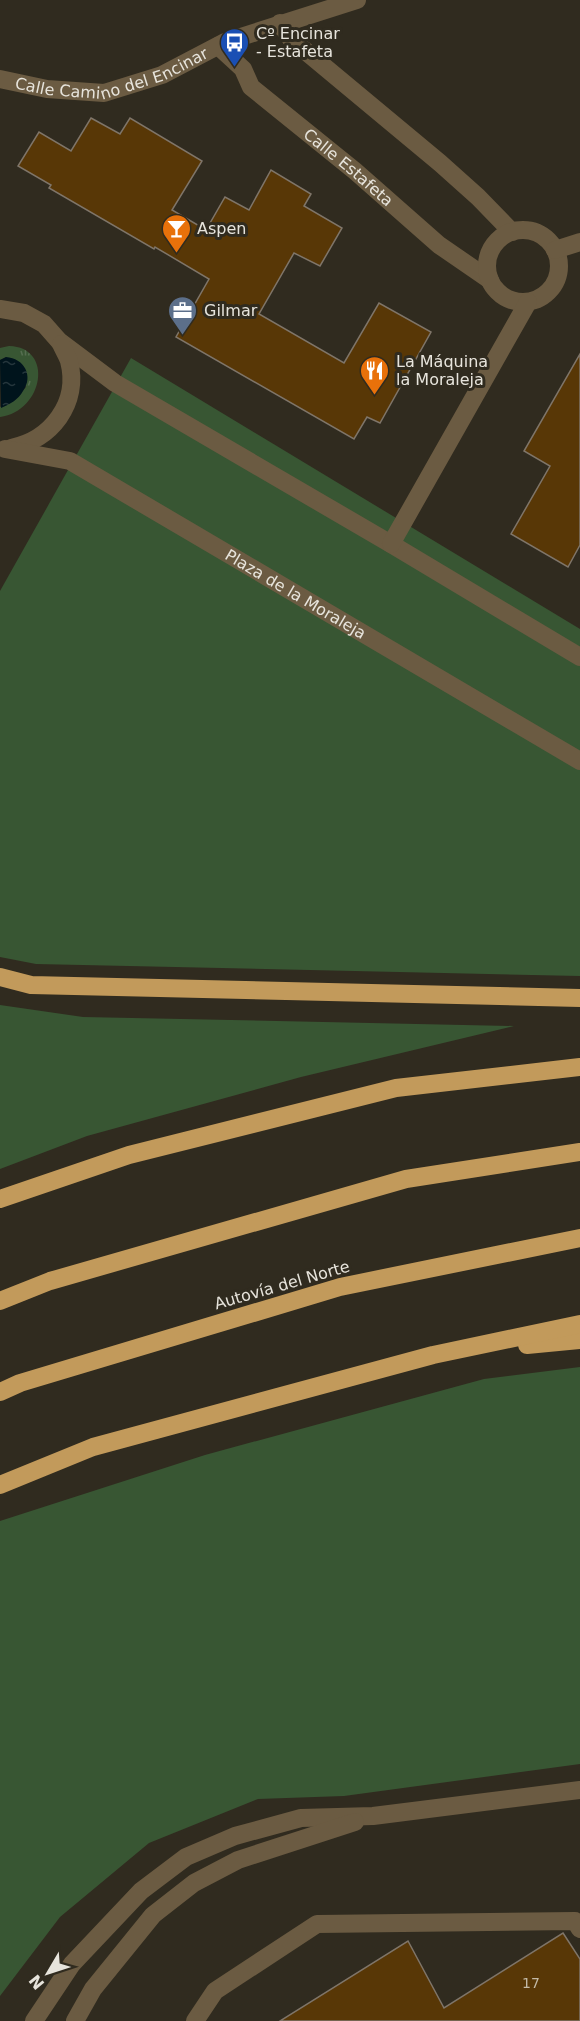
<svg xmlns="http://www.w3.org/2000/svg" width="580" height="2021" font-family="'DejaVu Sans',sans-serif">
<defs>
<pattern id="grass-tufts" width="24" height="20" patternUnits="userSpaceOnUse" patternTransform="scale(1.5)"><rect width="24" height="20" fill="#385633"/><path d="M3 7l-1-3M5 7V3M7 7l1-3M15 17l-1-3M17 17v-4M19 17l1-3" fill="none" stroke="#556e50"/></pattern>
<pattern id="water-ripples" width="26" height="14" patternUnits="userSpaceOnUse" patternTransform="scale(1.5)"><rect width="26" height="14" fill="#00141c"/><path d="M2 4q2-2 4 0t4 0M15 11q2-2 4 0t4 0" fill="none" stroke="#25363c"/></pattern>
</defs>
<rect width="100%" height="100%" fill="#302b1f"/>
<path fill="url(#grass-tufts)" d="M 9,346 C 54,347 44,411 0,417 L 0,407 L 15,400 L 26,387 L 6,357 L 0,360 L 0,348 Z"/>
<g fill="#385633">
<path d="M 131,358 L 580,629 L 580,976 L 36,964 L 0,957 L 0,591 Z"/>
<path d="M 0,1005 L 83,1017 L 514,1026 L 301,1077 L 87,1136 L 0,1169 Z"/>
<path d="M 580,1367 L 580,1764 L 344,1796 L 258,1799 L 149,1843 L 60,1917 L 0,1996 L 0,1521 L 205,1455 L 484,1379 Z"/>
</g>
<path fill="url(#water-ripples)" d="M 6,357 C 24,358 34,376 23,391 C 18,400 10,404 1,408 L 0,360 Z"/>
<g fill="#583706" stroke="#7f7569" stroke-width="1.5">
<path d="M 91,118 L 120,134 L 130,118 L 202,161 L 172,210 L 206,230 L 225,197 L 249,210 L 271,170 L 311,194 L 304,206 L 342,228 L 320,266 L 294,253 L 259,314 L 344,363 L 379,303 L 431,332 L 380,423 L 367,417 L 354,439 L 176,337 L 209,279 L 155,247 L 154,249 L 49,188 L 51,185 L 18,166 L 39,132 L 71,151 Z"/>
<path d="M 580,354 L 580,545 L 568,567 L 511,534 L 550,466 L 524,451 Z"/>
<path d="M 563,1933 L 580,1959 L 580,2021 L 280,2021 L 408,1941 L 444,2008 Z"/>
</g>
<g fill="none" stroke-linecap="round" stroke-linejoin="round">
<g stroke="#6b5b42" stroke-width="18">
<path d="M 280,23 L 291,39 L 440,163 L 478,197 L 512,232"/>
<path id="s1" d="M 218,46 L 243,69 L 251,87 L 355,171 L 439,245 L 490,280"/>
<path id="s2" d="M 0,79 L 47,89 L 104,93 L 162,75 L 225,42 L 357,0"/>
<circle cx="523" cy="266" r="36"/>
<path d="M 555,250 L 580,242"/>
<path d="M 0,309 L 24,313 L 44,324 L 59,341 L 115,383 L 391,544 L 580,657"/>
<path d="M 11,448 C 51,440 80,403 69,361 C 67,355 63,349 61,344"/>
<path id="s3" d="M 5,449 L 70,461 L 580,761"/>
<path d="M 391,544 L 528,302"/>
<path d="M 34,2021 L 72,1964 L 141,1891 L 186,1857 L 235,1836 L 301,1818 L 373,1816 L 580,1790"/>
<path d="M 75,2021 L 93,1989 L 153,1915 L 194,1883 L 238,1860 L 355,1822"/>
<path d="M 195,2021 L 215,1991 L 317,1924 L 575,1921 L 580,1929"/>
</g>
<g stroke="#c29a5b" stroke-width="18">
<path d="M 0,977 L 31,985 L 580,998"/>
<path d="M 0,1199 L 129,1155 L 396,1088 L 580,1067"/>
<path d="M 0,1301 L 50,1281 L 406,1179 L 580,1152"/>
<path d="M 527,1345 L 580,1340"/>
<path d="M 0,1392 L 20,1383 L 340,1287 L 580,1238"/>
<path d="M 0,1485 L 93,1447 L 433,1355 L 580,1324"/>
</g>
</g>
<defs>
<symbol id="bus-pin" viewBox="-11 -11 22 30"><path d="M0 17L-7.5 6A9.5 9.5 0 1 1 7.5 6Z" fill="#1a4fb4" stroke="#302b1f"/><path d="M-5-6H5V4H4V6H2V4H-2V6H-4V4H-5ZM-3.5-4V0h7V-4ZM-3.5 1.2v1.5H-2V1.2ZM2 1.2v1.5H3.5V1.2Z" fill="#fff"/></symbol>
<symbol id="bar-pin" viewBox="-11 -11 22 30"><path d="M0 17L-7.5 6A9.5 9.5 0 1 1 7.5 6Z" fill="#e8710a" stroke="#302b1f"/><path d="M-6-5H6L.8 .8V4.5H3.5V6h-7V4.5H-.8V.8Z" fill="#fff"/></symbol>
<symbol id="office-pin" viewBox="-11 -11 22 30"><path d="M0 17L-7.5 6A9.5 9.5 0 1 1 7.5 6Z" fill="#5c6f8a" stroke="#302b1f"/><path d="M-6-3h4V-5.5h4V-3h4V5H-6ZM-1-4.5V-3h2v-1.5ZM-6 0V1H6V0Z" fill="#fff"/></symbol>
<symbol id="restaurant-pin" viewBox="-11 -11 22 30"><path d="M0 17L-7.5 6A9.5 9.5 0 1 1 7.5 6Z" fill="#e8710a" stroke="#302b1f"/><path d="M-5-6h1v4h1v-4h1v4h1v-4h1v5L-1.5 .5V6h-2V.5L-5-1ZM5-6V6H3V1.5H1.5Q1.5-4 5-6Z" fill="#fff"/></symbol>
</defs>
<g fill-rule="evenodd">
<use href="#bus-pin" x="218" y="26" width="33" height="45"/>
<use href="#bar-pin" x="160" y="212" width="33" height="45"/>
<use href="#office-pin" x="166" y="294" width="33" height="45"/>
<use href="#restaurant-pin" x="358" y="354" width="33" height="45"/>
</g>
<g text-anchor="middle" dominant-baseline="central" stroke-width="6" stroke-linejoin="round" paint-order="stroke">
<g font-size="14" fill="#c3b9a6">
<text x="531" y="1983">17</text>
</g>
<g font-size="16" fill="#e7e4dc" stroke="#302b1f" text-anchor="start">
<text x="256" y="33">Cº Encinar<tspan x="256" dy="18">- Estafeta</tspan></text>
<text x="197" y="228">Aspen</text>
<text x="204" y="310">Gilmar</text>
<text x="396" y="361">La Máquina<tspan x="396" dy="18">la Moraleja</tspan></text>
</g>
<g font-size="16" fill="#e7e4dc" stroke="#302b1f">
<text stroke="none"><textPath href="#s2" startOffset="116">Calle Camino del Encinar</textPath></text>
<text stroke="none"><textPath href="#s1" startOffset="180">Calle Estafeta</textPath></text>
<text stroke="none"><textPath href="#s3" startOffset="328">Plaza de la Moraleja</textPath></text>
<text transform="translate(282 1285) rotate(-16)">Autovía del Norte</text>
</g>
</g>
<g transform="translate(48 1973) rotate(231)" stroke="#302b1f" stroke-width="4.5" paint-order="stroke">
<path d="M0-4.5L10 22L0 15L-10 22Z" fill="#e7e4dc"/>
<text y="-9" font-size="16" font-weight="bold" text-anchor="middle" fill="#e7e4dc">N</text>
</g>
</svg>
